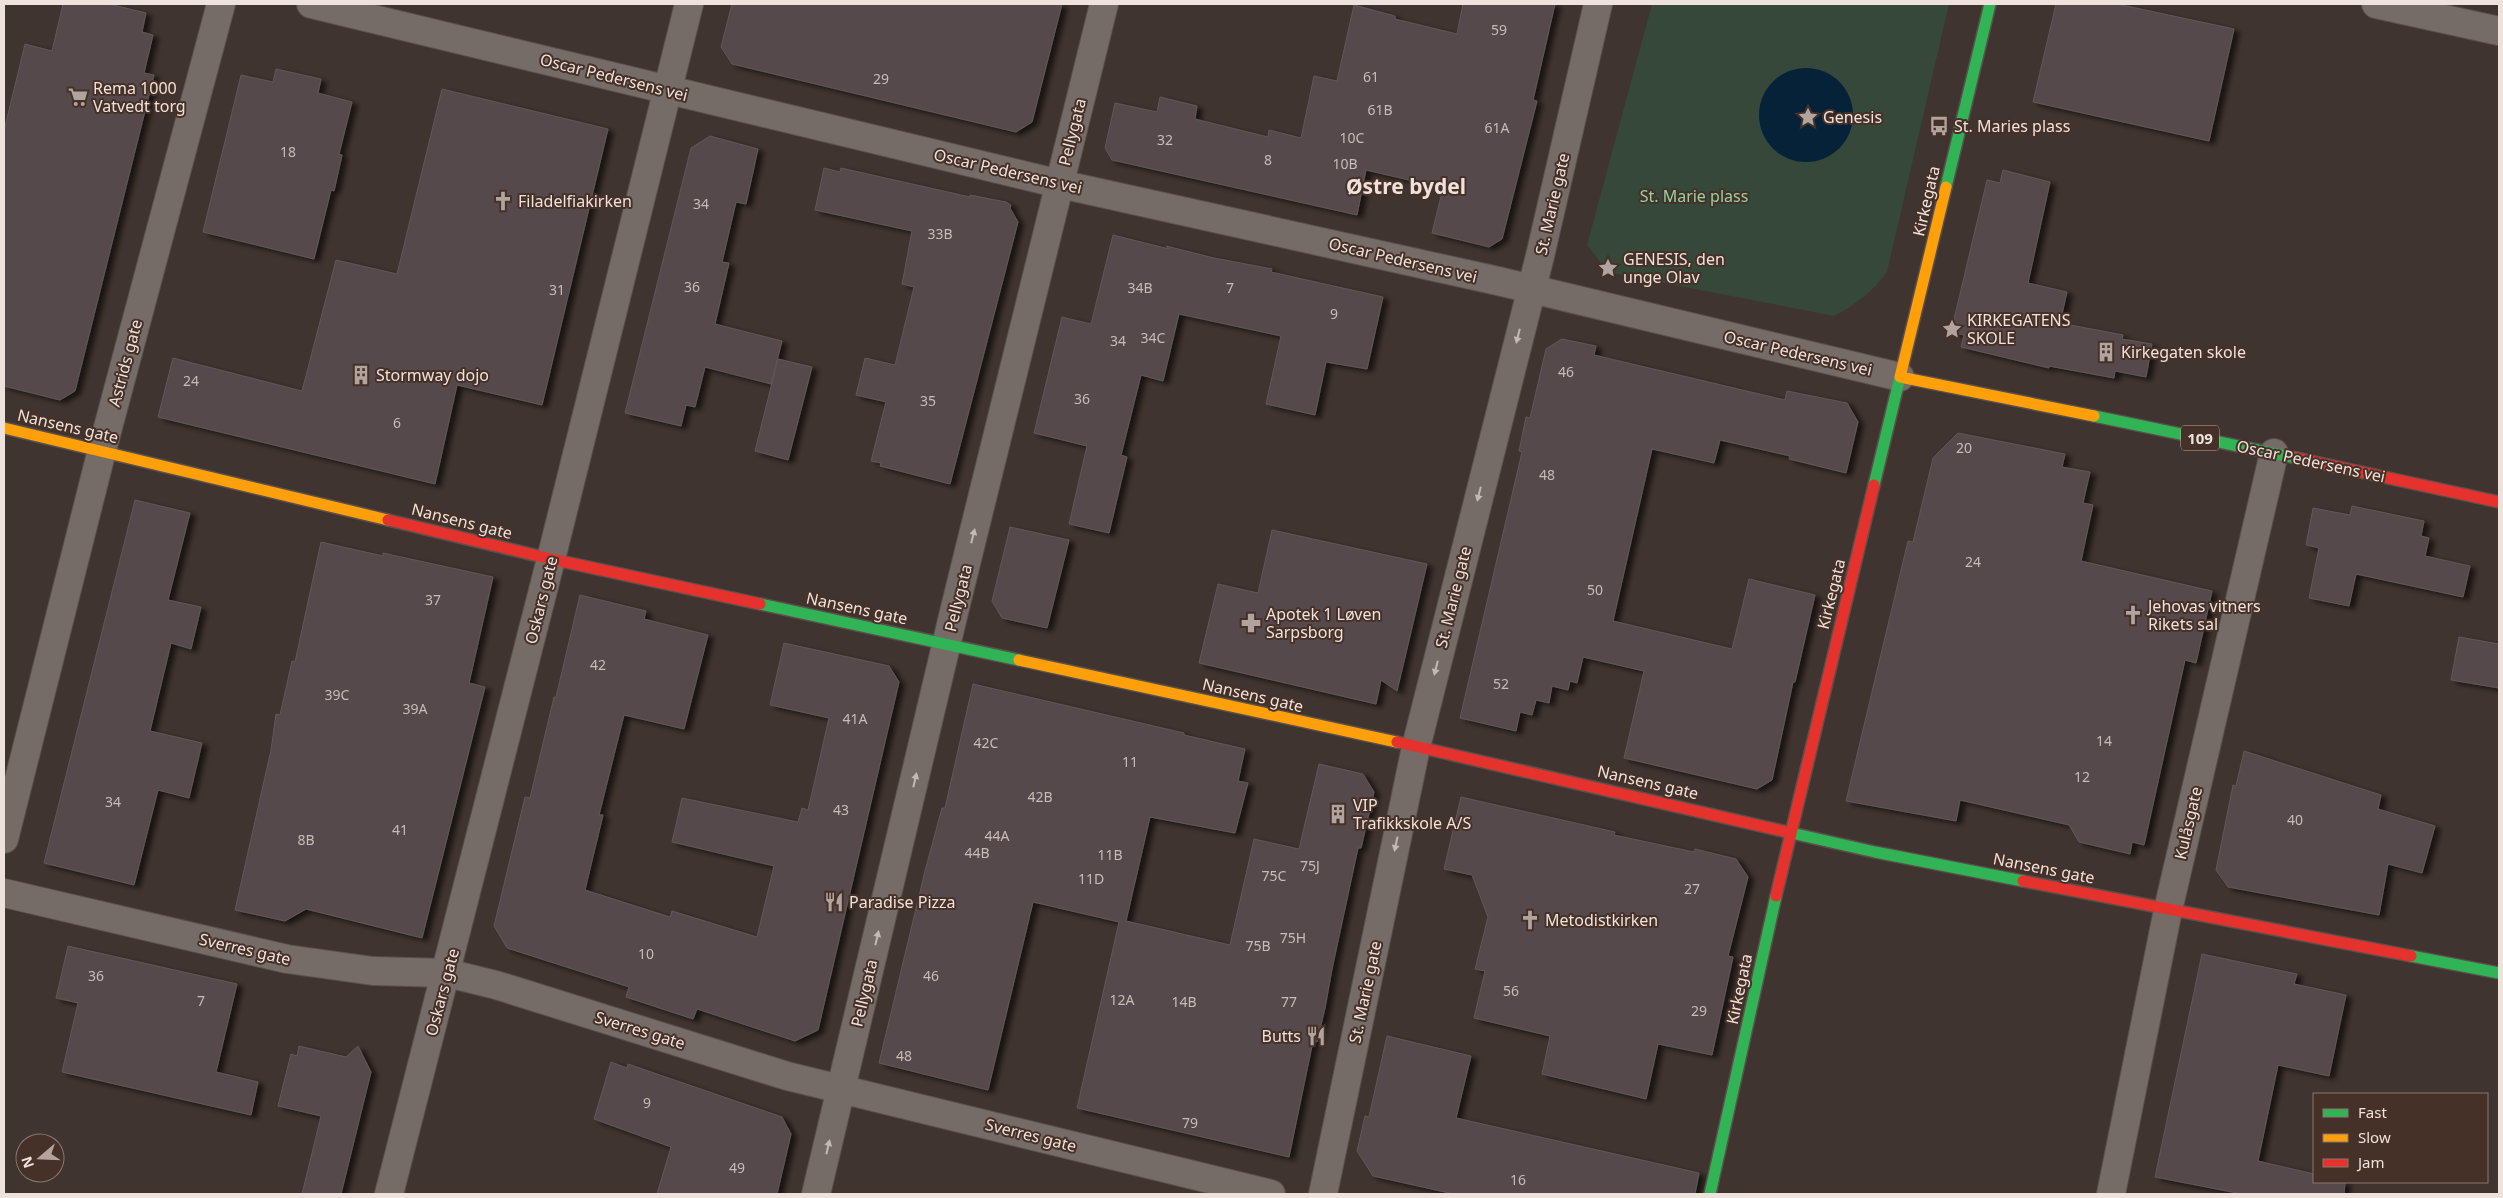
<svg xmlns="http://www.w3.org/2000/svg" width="2503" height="1198" font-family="'Noto Sans',sans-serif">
<defs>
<filter id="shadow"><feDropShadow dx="5.5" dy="3" stdDeviation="2.5" flood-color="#0009"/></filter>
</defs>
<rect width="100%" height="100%" fill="#3f342f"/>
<path fill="#364839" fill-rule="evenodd" d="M 1652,4 L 1949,4 L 1887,272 C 1872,292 1857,304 1834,316 L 1608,272 L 1587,245 ZM 1842,85 L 1850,98 L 1853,113 L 1779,154 C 1763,139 1757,124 1761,102 Z"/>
<circle fill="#062239" cx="1806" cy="115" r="47"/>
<g fill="#564a4c" stroke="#615758" filter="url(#shadow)">
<path d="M 63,4 L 109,4 L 146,13 L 142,32 L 153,35 L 144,73 L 154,75 L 75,391 L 60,400 L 4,386 L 4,131 L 25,44 L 52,51 Z"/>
<path d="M 732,4 L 1062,4 L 1032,122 L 1016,132 L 732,64 L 721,47 Z"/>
<path d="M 1463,4 L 1555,4 L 1533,100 L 1537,101 L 1502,239 L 1489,247 L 1432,233 L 1443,188 L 1366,170 L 1357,215 L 1112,160 L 1105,148 L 1115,103 L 1157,112 L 1160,97 L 1197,106 L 1195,119 L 1268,137 L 1269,130 L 1301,138 L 1314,76 L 1337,81 L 1354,5 L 1395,16 L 1395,19 L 1457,34 Z"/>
<path d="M 2056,4 L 2117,4 L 2234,29 L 2209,141 L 2033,102 Z"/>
<path d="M 276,69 L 321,79 L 318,93 L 352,102 L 339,154 L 342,155 L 334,191 L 331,190 L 314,259 L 203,232 L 241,75 L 273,82 Z"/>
<path d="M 442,89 L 608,129 L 542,405 L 457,385 L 435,484 L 158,417 L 173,358 L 302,391 L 336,260 L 397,274 Z"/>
<path d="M 710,136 L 758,149 L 746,204 L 736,202 L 722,262 L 729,263 L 715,324 L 782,341 L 771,384 L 705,367 L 695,407 L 686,405 L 681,426 L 625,413 L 691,148 Z"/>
<path d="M 824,168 L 840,172 L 841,168 L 970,197 L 970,195 L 1006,202 L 1011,205 L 1010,208 L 1018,222 L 950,484 L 880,466 L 881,463 L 871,461 L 886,402 L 856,395 L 865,358 L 895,365 L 914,287 L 902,284 L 912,231 L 815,210 Z"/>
<path d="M 2003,170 L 2050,182 L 2028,283 L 2067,292 L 2060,323 L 2123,335 L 2122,339 L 2152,344 L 2146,377 L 2115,371 L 2114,378 L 2049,366 L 2049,368 L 1961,347 L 1964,335 L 1951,332 L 1987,180 L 2000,183 Z"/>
<path d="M 1113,235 L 1169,249 L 1166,246 L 1214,258 L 1272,269 L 1271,272 L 1383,297 L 1367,369 L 1326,362 L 1315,415 L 1266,404 L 1281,336 L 1179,314 L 1163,381 L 1141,375 L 1121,455 L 1127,457 L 1109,533 L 1069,524 L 1087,446 L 1034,433 L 1062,317 L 1091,324 Z"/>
<path d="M 1562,339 L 1596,346 L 1594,355 L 1785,400 L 1787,391 L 1847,403 L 1858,422 L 1846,473 L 1789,459 L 1790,456 L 1720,440 L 1714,463 L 1652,449 L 1613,621 L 1732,649 L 1749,579 L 1815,595 L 1795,682 L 1793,682 L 1772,780 L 1757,789 L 1624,758 L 1644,671 L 1583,657 L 1577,683 L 1570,681 L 1568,690 L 1552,686 L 1549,703 L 1536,700 L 1532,715 L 1520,712 L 1516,731 L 1460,718 L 1522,452 L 1519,451 L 1526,417 L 1530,418 L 1546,349 Z"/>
<path d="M 778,359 L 812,367 L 788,460 L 755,451 Z"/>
<path d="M 1958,433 L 2065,454 L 2062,467 L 2090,472 L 2083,503 L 2093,505 L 2081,561 L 2212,591 L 2196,663 L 2185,660 L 2144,845 L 2132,842 L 2130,854 L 2079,842 L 2069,825 L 1960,800 L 1956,821 L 1846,801 L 1908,541 L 1913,542 L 1933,458 Z"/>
<path d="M 135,500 L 190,513 L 168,600 L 201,607 L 191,649 L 171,643 L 150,731 L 202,743 L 189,798 L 158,790 L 134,885 L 44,863 Z"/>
<path d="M 2352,506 L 2424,521 L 2421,536 L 2429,538 L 2425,556 L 2470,566 L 2463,597 L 2356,574 L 2349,606 L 2309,598 L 2319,548 L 2306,545 L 2313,508 L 2350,515 Z"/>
<path d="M 1010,527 L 1069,540 L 1047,628 L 1002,618 L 992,601 Z"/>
<path d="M 1272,530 L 1427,564 L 1397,691 L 1381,680 L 1376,704 L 1199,663 L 1218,584 L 1258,593 Z"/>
<path d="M 321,542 L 383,556 L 383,553 L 493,577 L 469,683 L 485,687 L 422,938 L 306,909 L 285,921 L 235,910 L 271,750 L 276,714 L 280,715 L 292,661 L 295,662 Z"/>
<path d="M 580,595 L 646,611 L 644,619 L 708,635 L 684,729 L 624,715 L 599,815 L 603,815 L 585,890 L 670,917 L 672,911 L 757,937 L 774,866 L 672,842 L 682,798 L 798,822 L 802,808 L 808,810 L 829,718 L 770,705 L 784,643 L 889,666 L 899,682 L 818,1030 L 795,1041 L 697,1009 L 693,1019 L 626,997 L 629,987 L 507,948 L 494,926 L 525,797 L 530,798 L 554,697 L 556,697 Z"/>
<path d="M 2459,637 L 2499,644 L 2499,688 L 2451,680 Z"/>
<path d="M 973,684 L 1184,733 L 1184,735 L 1245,749 L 1238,781 L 1248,783 L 1235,833 L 1150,817 L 1126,921 L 1230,945 L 1254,839 L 1299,849 L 1319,764 L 1363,774 L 1374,792 L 1361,848 L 1358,848 L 1332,969 L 1325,1008 L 1317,1042 L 1313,1041 L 1289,1157 L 1077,1108 L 1119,922 L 1033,902 L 988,1090 L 879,1063 L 925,871 L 942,808 L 945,808 Z"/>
<path d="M 2244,751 L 2381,795 L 2378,809 L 2435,826 L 2422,873 L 2388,864 L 2379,915 L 2228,887 L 2216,870 L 2233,785 L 2236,786 Z"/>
<path d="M 1461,797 L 1615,832 L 1614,835 L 1694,852 L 1695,849 L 1736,859 L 1748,877 L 1728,956 L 1733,957 L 1712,1055 L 1658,1044 L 1646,1099 L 1542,1074 L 1550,1036 L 1474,1018 L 1485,971 L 1475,969 L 1488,917 L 1472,875 L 1444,869 Z"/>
<path d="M 68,946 L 237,984 L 216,1072 L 258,1082 L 251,1115 L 62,1072 L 78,1003 L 56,998 Z"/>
<path d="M 2202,954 L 2297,974 L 2294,984 L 2346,995 L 2329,1076 L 2278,1065 L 2258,1161 L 2314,1174 L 2314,1182 L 2345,1182 L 2344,1194 L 2242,1194 L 2155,1177 Z"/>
<path d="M 1387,1036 L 1471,1056 L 1456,1118 L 1699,1173 L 1695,1194 L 1454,1194 L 1373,1176 L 1357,1151 L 1365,1116 L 1369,1117 Z"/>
<path d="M 299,1046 L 346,1057 L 358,1046 L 371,1072 L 341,1194 L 302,1194 L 321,1116 L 278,1106 L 291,1054 L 297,1056 Z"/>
<path d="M 611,1062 L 627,1068 L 628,1064 L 782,1117 L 791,1134 L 777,1194 L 657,1194 L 671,1147 L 594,1119 Z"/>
</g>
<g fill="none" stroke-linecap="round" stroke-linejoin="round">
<defs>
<g id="street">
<path d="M 311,4 L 1060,184 L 1498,281 L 1900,377"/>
<path d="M 2376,4 L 2499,31"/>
<path d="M 4,839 L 102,450 L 221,4"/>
<path d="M 4,893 L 287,959 L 373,971 L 447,973 L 496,985 L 787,1076 L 1271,1194"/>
<path d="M 389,1194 L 551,559 L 689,4"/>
<path d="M 816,1194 L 954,612 L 1104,4"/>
<path d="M 1323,1194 L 1416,747 L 1540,256 L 1598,4"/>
<path d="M 2111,1194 L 2168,910 L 2274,453"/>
</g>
<g id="fast">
<path d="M 1946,187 L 1990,4"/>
<path d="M 2094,416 L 2296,458"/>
<path d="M 1874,485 L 1900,377"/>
<path d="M 760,604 L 1019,660"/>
<path d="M 1787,832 L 1875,852 L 2023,881"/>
<path d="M 2411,956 L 2499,973"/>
<path d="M 1710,1194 L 1776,896"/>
</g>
<g id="slow">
<path d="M 1946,187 L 1900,377 L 2094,416"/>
<path d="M 4,428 L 388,520"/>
<path d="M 1019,660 L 1397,742"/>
</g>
<g id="jam">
<path d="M 2296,458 L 2499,502"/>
<path d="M 388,520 L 551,559 L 760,604"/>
<path d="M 1397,742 L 1787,832"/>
<path d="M 2023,881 L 2411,956"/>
<path d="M 1776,896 L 1874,485"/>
</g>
</defs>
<use href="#street" stroke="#5a504b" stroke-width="30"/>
<use href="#fast" stroke="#5a504b" stroke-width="14"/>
<use href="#slow" stroke="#5a504b" stroke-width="14"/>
<use href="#jam" stroke="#5a504b" stroke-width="14"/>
<use href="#street" stroke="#756b67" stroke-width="28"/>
<use href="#fast" stroke="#30b455" stroke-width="11"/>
<use href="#slow" stroke="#ff9f0a" stroke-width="11"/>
<use href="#jam" stroke="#e5322d" stroke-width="11"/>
</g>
<defs><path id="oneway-solid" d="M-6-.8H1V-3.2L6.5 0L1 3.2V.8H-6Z" transform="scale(1.25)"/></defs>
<g fill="#c4b8b2">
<use href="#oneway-solid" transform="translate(1518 336) rotate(104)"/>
<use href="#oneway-solid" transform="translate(1479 494) rotate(104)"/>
<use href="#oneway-solid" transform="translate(973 536) rotate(-76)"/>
<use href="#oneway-solid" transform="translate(1436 668) rotate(104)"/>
<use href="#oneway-solid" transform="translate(915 780) rotate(-77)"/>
<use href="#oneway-solid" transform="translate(1396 844) rotate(102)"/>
<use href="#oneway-solid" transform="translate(877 938) rotate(-77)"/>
<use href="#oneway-solid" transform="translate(828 1147) rotate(-77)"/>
</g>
<defs>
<symbol id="supermarket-bare" viewBox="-9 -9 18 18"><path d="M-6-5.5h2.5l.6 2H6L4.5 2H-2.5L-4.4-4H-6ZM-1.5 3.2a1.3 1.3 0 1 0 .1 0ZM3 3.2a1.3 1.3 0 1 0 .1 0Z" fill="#b1a49f" stroke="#463128" stroke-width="2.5" paint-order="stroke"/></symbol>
<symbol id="sight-bare" viewBox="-9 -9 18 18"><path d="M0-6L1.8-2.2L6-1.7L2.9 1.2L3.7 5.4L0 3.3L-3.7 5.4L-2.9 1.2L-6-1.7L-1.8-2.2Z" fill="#b1a49f" stroke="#463128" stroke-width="2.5" paint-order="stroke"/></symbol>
<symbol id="bus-bare" viewBox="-9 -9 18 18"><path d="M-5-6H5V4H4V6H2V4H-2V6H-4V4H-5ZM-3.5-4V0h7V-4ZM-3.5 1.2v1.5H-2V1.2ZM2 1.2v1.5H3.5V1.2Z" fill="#b1a49f" stroke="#463128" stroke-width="2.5" paint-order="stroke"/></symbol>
<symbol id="church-bare" viewBox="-9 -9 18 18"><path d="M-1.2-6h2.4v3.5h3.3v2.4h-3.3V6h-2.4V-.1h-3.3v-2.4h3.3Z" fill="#b1a49f" stroke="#463128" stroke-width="2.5" paint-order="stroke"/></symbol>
<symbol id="building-bare" viewBox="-9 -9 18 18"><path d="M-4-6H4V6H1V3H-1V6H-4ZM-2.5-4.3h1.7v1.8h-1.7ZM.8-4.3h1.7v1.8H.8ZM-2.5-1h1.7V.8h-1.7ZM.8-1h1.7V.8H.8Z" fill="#b1a49f" stroke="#463128" stroke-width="2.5" paint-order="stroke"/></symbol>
<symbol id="pharmacy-bare" viewBox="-9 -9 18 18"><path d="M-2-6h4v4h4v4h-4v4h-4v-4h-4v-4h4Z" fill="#b1a49f" stroke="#463128" stroke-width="2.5" paint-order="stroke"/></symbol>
<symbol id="restaurant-bare" viewBox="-9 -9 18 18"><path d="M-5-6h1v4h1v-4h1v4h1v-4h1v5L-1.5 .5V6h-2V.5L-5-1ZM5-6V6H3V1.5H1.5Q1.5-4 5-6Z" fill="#b1a49f" stroke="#463128" stroke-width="2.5" paint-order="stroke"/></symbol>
</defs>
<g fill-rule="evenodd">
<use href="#supermarket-bare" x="64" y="83" width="28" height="28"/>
<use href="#sight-bare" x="1794" y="103" width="28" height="28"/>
<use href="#bus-bare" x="1925" y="112" width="28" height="28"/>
<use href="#church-bare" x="489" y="187" width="28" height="28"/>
<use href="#sight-bare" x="1594" y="254" width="28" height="28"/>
<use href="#sight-bare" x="1938" y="315" width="28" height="28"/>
<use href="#building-bare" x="2092" y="338" width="28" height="28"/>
<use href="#building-bare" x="347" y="361" width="28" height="28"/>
<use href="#church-bare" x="2119" y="601" width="28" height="28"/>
<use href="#pharmacy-bare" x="1237" y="609" width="28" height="28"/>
<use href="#building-bare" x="1324" y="800" width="28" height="28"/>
<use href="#restaurant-bare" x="820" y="888" width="28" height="28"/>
<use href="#church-bare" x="1516" y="906" width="28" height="28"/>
<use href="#restaurant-bare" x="1302" y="1022" width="28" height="28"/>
</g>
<g text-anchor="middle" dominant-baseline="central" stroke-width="4" stroke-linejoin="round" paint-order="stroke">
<g font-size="14" fill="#c9bbb7">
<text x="1499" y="29">59</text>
<text x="1371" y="76">61</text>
<text x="881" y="78">29</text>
<text x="1380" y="109">61B</text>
<text x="1497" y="127">61A</text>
<text x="1352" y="137">10C</text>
<text x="1165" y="139">32</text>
<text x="288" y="151">18</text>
<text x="1268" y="159">8</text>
<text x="1345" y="163">10B</text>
<text x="701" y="203">34</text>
<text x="940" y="233">33B</text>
<text x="692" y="286">36</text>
<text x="1140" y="287">34B</text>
<text x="1230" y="287">7</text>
<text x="557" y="289">31</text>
<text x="1334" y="313">9</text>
<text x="1153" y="337">34C</text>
<text x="1118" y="340">34</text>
<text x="1566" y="371">46</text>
<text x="191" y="380">24</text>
<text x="1082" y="398">36</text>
<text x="928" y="400">35</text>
<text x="397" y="422">6</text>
<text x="1964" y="447">20</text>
<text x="1547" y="474">48</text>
<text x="1973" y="561">24</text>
<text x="1595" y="589">50</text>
<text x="433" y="599">37</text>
<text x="598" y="664">42</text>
<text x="1501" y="683">52</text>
<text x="337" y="694">39C</text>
<text x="415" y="708">39A</text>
<text x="855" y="718">41A</text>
<text x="2104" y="740">14</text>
<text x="986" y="742">42C</text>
<text x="1130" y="761">11</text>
<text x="2082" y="776">12</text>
<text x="1040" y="796">42B</text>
<text x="113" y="801">34</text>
<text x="841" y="809">43</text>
<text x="2295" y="819">40</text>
<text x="400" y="829">41</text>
<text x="997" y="835">44A</text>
<text x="306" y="839">8B</text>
<text x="977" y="852">44B</text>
<text x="1110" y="854">11B</text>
<text x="1310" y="865">75J</text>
<text x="1274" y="875">75C</text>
<text x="1091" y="878">11D</text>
<text x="1692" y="888">27</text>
<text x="1293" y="937">75H</text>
<text x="1258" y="945">75B</text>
<text x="646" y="953">10</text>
<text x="96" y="975">36</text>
<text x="931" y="975">46</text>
<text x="1511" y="990">56</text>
<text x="1122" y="999">12A</text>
<text x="201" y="1000">7</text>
<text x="1184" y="1001">14B</text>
<text x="1289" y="1001">77</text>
<text x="1699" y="1010">29</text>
<text x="904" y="1055">48</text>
<text x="647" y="1102">9</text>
<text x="1190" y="1122">79</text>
<text x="737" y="1167">49</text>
<text x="1518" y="1179">16</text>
</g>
<rect fill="#463128" stroke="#bcaca5" stroke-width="1" x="2181" y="425.5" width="38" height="25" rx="4"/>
<g font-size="15" font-weight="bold" fill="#efe1db">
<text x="2200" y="438">109</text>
</g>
<g font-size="16" fill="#efe1db" stroke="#463128">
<text transform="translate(614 77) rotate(14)">Oscar Pedersens vei</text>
<text transform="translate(1072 132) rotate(-76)">Pellygata</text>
<text transform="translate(1008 171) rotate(13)">Oscar Pedersens vei</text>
<text transform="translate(1926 201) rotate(-77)">Kirkegata</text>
<text transform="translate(1552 204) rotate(-77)">St. Marie gate</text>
<text transform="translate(1403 260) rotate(13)">Oscar Pedersens vei</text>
<text transform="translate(1798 353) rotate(13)">Oscar Pedersens vei</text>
<text transform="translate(125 363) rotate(-75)">Astrids gate</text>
<text transform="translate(68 426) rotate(13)">Nansens gate</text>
<text transform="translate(2311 461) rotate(12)">Oscar Pedersens vei</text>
<text transform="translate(462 521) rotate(14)">Nansens gate</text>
<text transform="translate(1831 594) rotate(-76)">Kirkegata</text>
<text transform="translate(1453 597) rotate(-76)">St. Marie gate</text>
<text transform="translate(958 598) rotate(-76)">Pellygata</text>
<text transform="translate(541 600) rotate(-76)">Oskars gate</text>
<text transform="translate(857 608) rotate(12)">Nansens gate</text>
<text transform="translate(1253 695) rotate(13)">Nansens gate</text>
<text transform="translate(1648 782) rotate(13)">Nansens gate</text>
<text transform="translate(2188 823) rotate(-77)">Kulåsgate</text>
<text transform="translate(2044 868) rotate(11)">Nansens gate</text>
<text transform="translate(245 949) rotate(13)">Sverres gate</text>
<text transform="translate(1739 989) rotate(-78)">Kirkegata</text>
<text transform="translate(442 992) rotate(-75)">Oskars gate</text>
<text transform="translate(1365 992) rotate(-78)">St. Marie gate</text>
<text transform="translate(864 993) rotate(-77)">Pellygata</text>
<text transform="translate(640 1030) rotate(17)">Sverres gate</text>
<text transform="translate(1031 1135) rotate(14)">Sverres gate</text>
</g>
<g font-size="16" fill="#efe1db" stroke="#463128" text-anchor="start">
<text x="93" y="88">Rema 1000<tspan x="93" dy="18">Vatvedt torg</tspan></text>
<text x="1823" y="117">Genesis</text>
<text x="1954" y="126">St. Maries plass</text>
<text x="518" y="201">Filadelfiakirken</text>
<text x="1623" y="259">GENESIS, den<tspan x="1623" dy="18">unge Olav</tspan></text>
<text x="1967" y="320">KIRKEGATENS<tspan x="1967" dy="18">SKOLE</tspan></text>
<text x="2121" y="352">Kirkegaten skole</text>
<text x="376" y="375">Stormway dojo</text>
<text x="2148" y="606">Jehovas vitners<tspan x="2148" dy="18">Rikets sal</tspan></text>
<text x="1266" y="614">Apotek 1 Løven<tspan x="1266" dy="18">Sarpsborg</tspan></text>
<text x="1353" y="805">VIP<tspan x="1353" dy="18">Trafikkskole A/S</tspan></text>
<text x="849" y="902">Paradise Pizza</text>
<text x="1545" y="920">Metodistkirken</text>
<text x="1301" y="1036" text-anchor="end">Butts</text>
</g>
<g font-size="16" fill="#93d3a3" stroke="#463128">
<text x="1694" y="196">St. Marie plass</text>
</g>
<g font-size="21" font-weight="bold" fill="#efe1db" stroke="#463128">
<text x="1406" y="186">Østre bydel</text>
</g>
</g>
<rect width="2503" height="1198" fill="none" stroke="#efe1db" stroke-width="10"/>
<rect x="2313" y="1093" width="175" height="90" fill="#463128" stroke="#8a7770"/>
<rect x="2323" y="1109" width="25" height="8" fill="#30b455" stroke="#8a7770"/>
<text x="2358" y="1118" font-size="15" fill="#efe1db">Fast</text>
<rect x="2323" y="1134" width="25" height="8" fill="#ff9f0a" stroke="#8a7770"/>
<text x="2358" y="1143" font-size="15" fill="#efe1db">Slow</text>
<rect x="2323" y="1159" width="25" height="8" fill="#e5322d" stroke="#8a7770"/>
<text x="2358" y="1168" font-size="15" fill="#efe1db">Jam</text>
<g transform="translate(40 1158) rotate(251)"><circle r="24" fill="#463128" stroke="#8a7770"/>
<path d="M0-4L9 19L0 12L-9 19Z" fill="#b1a49f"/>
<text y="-8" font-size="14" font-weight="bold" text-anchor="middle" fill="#efe1db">N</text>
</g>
</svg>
